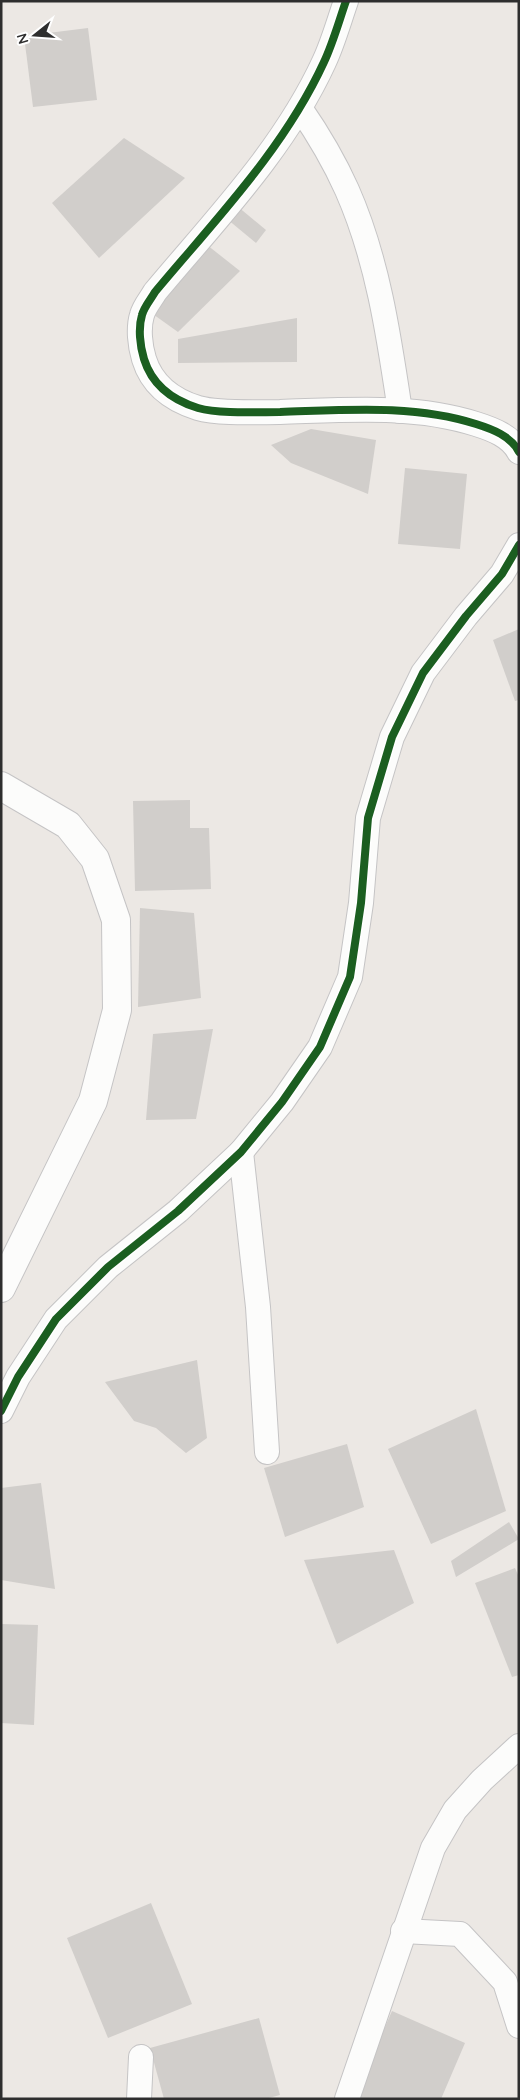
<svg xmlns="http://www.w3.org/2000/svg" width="520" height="2100" font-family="Quicksand,sans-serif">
<rect width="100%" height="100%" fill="#ece8e4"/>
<g fill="#d1cecb">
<path d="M 88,28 L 97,100 L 33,107 L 24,36 Z"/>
<path d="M 124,138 L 185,178 L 99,258 L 52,203 Z"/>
<path d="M 237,206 L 266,230 L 256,243 L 227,219 Z"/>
<path d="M 202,241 L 240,271 L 178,332 L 150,312 Z"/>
<path d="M 297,318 L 297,362 L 178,363 L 178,339 Z"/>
<path d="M 311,429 L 376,440 L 368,494 L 291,463 L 271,445 Z"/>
<path d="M 405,468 L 467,474 L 460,549 L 398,544 Z"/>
<path d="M 519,629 L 519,700 L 515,701 L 493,640 Z"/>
<path d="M 190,800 L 190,828 L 209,828 L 211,889 L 135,891 L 133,801 Z"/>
<path d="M 140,908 L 194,913 L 201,998 L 138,1007 Z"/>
<path d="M 213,1029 L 196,1119 L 146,1120 L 153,1034 Z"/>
<path d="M 197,1360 L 207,1438 L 186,1453 L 156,1428 L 134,1421 L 105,1382 Z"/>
<path d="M 476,1409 L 506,1511 L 431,1544 L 388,1449 Z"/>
<path d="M 347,1444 L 364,1507 L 285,1537 L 264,1468 Z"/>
<path d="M 41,1483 L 55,1589 L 1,1580 L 1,1488 Z"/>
<path d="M 509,1522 L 519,1539 L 456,1577 L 451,1561 Z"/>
<path d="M 394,1550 L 414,1603 L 337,1644 L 304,1560 Z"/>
<path d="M 515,1568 L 519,1577 L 519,1675 L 512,1677 L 475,1583 Z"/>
<path d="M 1,1624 L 38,1625 L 34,1725 L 1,1723 Z"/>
<path d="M 151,1903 L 192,2004 L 108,2038 L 67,1938 Z"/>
<path d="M 392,2011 L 465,2043 L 441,2099 L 354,2099 Z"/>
<path d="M 259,2018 L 280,2095 L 265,2099 L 164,2099 L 150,2048 Z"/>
</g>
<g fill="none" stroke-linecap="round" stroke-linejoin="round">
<defs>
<g id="minor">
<path d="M 346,1 C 339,21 333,43 324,62 C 284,149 216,219 155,292 C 151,299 144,307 142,315 C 138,328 140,346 144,359 C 152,385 172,400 198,408 C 219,414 257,412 280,412 C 345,410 414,404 476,424 C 492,429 511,436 519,452"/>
<path d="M 300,108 C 318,134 334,161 347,190 C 378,260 389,337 400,411"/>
<path d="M 241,1152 L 258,1307 L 267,1452"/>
<path d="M 1,1411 L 18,1377 L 56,1319 L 108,1267 L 178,1211 L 241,1152 L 282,1102 L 320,1047 L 350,977 L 361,903 L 368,818 L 392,737 L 423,673 L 466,616 L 502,574 L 519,545"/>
<path d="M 403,1931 L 460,1934 L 505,1982 L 519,2026"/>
<path d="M 139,2099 L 141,2057"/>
<path d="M 347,2099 L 433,1848 L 455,1810 L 482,1780 L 519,1746"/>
</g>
<path id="tertiary" d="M 1,786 L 68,825 L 95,859 L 116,920 L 117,1010 L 93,1101 L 1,1288"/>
</defs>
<use href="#minor" stroke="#c5c4c5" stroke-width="26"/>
<use href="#tertiary" stroke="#c5c4c5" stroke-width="30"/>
<use href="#minor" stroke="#fcfcfb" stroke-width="24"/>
<use href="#tertiary" stroke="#fcfcfb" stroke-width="28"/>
<defs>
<g id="cycleway">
<path d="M 346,1 C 339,21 333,43 324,62 C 284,149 216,219 155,292 C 151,299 144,307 142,315 C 138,328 140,346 144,359 C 152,385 172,400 198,408 C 219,414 257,412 280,412 C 345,410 414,404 476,424 C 492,429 511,436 519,452"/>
<path d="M 1,1411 L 18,1377 L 56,1319 L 108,1267 L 178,1211 L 241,1152 L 282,1102 L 320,1047 L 350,977 L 361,903 L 368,818 L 392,737 L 423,673 L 466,616 L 502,574 L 519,545"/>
</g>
</defs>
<use href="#cycleway" stroke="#fff" stroke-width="11"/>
<use href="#cycleway" stroke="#1b5e20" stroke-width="8"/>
</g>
<rect width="520" height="2100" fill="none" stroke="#2e2e2e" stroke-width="5"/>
<g transform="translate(35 35) rotate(253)" stroke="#ffffff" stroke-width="4" paint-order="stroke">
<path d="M0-4L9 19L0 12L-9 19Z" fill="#2e2e2e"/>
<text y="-8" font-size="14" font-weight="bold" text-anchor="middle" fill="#2e2e2e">N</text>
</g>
</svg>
